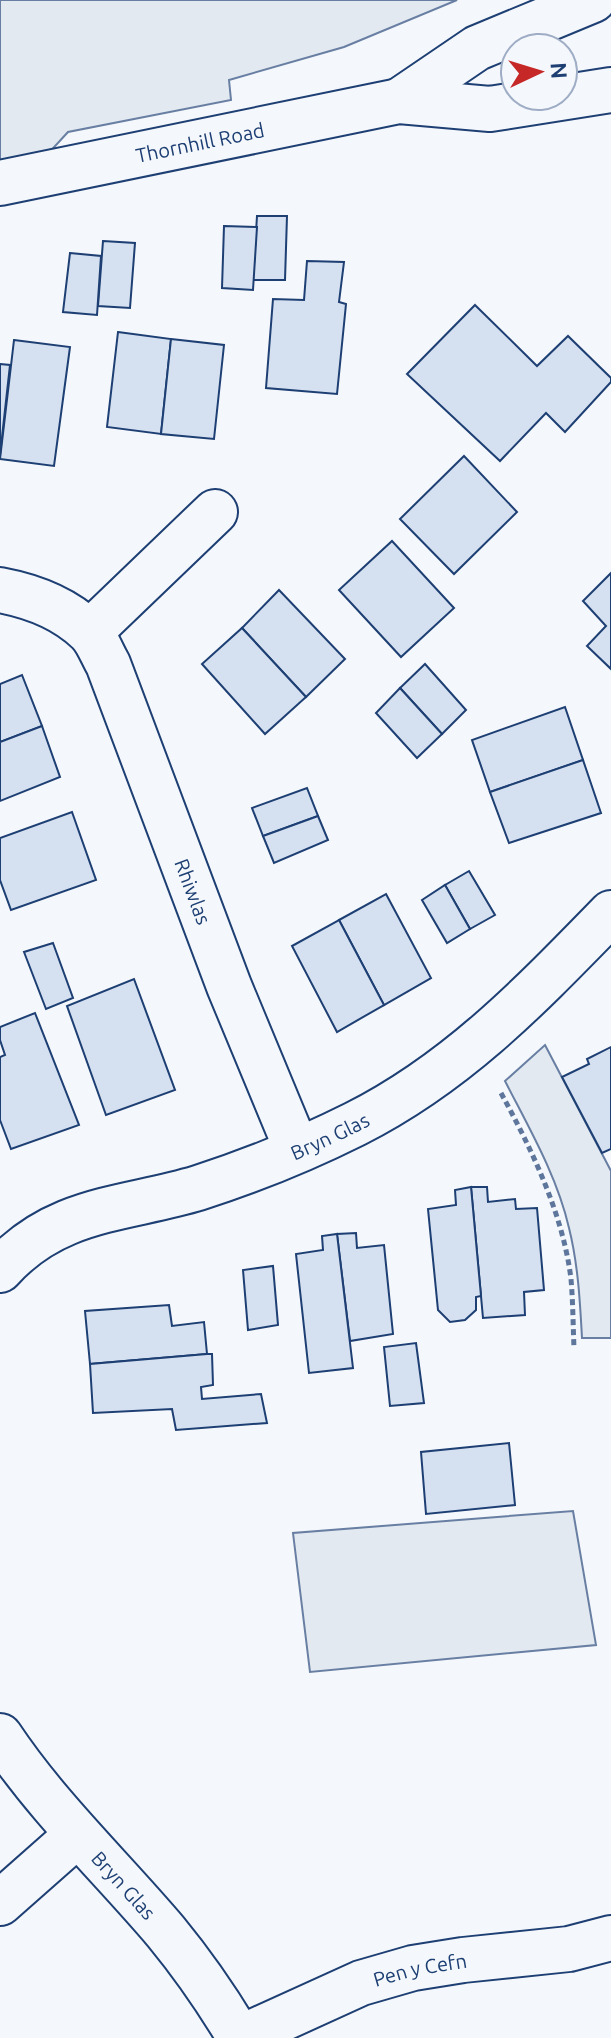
<svg xmlns="http://www.w3.org/2000/svg" width="611" height="2038" font-family="Ubuntu,sans-serif">
<rect width="100%" height="100%" fill="#f4f7fb"/>
<g fill="#e3e9f0" stroke="#687fa3" stroke-width="2">
<path d="M 0,0 L 457,0 L 344,47 L 229,80 L 231,100 L 68,132 L 46,156 L 0,175 Z"/>
<path d="M 545,1045 L 611,1171 L 611,1338 L 582,1338 C 580,1301 578,1264 569,1228 C 557,1176 529,1128 505,1081 Z"/>
<path d="M 573,1511 L 596,1645 L 310,1672 L 293,1533 Z"/>
</g>
<g fill="#d5e0f0" stroke="#1d3f73" stroke-width="2">
<path d="M 257,216 L 287,216 L 285,280 L 253,280 Z"/>
<path d="M 224,226 L 257,227 L 253,290 L 222,288 Z"/>
<path d="M 103,241 L 135,243 L 130,308 L 98,306 Z"/>
<path d="M 70,253 L 101,256 L 97,315 L 63,312 Z"/>
<path d="M 307,261 L 344,262 L 339,302 L 346,304 L 337,394 L 266,388 L 273,299 L 304,300 Z"/>
<path d="M 475,305 L 537,366 L 568,336 L 611,378 L 611,382 L 565,432 L 546,413 L 500,461 L 407,374 Z"/>
<path d="M 118,332 L 171,339 L 161,434 L 107,427 Z"/>
<path d="M 171,339 L 224,345 L 214,439 L 161,434 Z"/>
<path d="M 14,340 L 70,347 L 54,466 L 0,459 Z"/>
<path d="M 0,364 L 10,365 L 0,455 Z"/>
<path d="M 464,456 L 517,512 L 454,574 L 400,519 Z"/>
<path d="M 392,541 L 454,608 L 401,657 L 339,590 Z"/>
<path d="M 611,573 L 611,669 L 587,646 L 606,626 L 583,601 Z"/>
<path d="M 279,590 L 345,659 L 306,697 L 242,628 Z"/>
<path d="M 242,628 L 306,697 L 265,734 L 202,664 Z"/>
<path d="M 425,664 L 466,710 L 442,734 L 400,688 Z"/>
<path d="M 22,675 L 42,726 L 0,742 L 0,684 Z"/>
<path d="M 400,688 L 442,734 L 417,758 L 376,713 Z"/>
<path d="M 565,707 L 583,760 L 490,792 L 472,740 Z"/>
<path d="M 42,726 L 60,777 L 0,801 L 0,742 Z"/>
<path d="M 583,760 L 601,813 L 509,843 L 490,792 Z"/>
<path d="M 307,788 L 318,816 L 263,836 L 252,808 Z"/>
<path d="M 72,812 L 96,880 L 11,910 L 0,880 L 0,838 Z"/>
<path d="M 318,816 L 328,840 L 274,863 L 263,836 Z"/>
<path d="M 469,871 L 495,915 L 470,929 L 445,885 Z"/>
<path d="M 445,885 L 470,929 L 447,943 L 422,900 Z"/>
<path d="M 386,894 L 431,978 L 384,1005 L 339,920 Z"/>
<path d="M 339,920 L 384,1005 L 337,1032 L 292,946 Z"/>
<path d="M 53,943 L 73,998 L 46,1009 L 24,952 Z"/>
<path d="M 134,979 L 175,1090 L 106,1115 L 67,1006 Z"/>
<path d="M 35,1013 L 79,1125 L 11,1149 L 0,1120 L 0,1057 L 5,1055 L 0,1040 L 0,1027 Z"/>
<path d="M 611,1047 L 611,1149 L 602,1153 L 562,1077 L 589,1064 L 587,1059 Z"/>
<path d="M 471,1187 L 487,1187 L 488,1202 L 515,1199 L 516,1209 L 537,1208 L 544,1290 L 524,1292 L 525,1315 L 483,1318 Z"/>
<path d="M 471,1187 L 481,1296 L 476,1297 L 476,1310 L 465,1320 L 450,1322 L 438,1310 L 428,1209 L 456,1205 L 455,1190 Z"/>
<path d="M 356,1233 L 357,1248 L 384,1245 L 393,1334 L 350,1341 L 337,1234 Z"/>
<path d="M 337,1234 L 353,1368 L 309,1373 L 296,1254 L 323,1250 L 322,1236 Z"/>
<path d="M 273,1266 L 278,1325 L 248,1330 L 243,1270 Z"/>
<path d="M 169,1305 L 172,1326 L 204,1322 L 207,1354 L 90,1364 L 85,1311 Z"/>
<path d="M 416,1343 L 424,1403 L 390,1406 L 384,1347 Z"/>
<path d="M 207,1354 L 212,1354 L 213,1385 L 201,1387 L 202,1399 L 261,1394 L 267,1423 L 176,1430 L 172,1409 L 93,1413 L 90,1364 Z"/>
<path d="M 509,1443 L 515,1505 L 426,1514 L 421,1452 Z"/>
</g>
<g fill="none" stroke-linecap="round" stroke-linejoin="round">
<defs>
<g id="street">
<path id="s1" d="M 0,590 C 32,596 64,608 88,631 C 97,639 102,654 108,664 L 229,986 L 297,1150"/>
<path d="M 90,632 L 215,512"/>
<path id="s2" d="M 0,1270 C 56,1207 125,1210 198,1188 C 251,1171 305,1149 355,1124 C 458,1072 531,995 611,913"/>
<path id="s3" d="M 0,1736 C 48,1808 111,1867 166,1932 C 194,1966 218,2001 240,2038 L 361,1983 L 413,1968 L 463,1960 L 569,1949 L 611,1938"/>
<path d="M 0,1903 L 77,1835"/>
</g>
<g id="primary">
<path d="M 399,101 L 477,48 L 593,0"/>
<path id="s4" d="M 0,183 L 399,101 L 490,109 L 611,90"/>
</g>
</defs>
<use href="#street" stroke="#1d3f73" stroke-width="48"/>
<use href="#primary" stroke="#1d3f73" stroke-width="48"/>
<path stroke="#5e769c" stroke-width="5" stroke-dasharray="6 4" stroke-linecap="butt" d="M 501,1093 C 532,1150 563,1214 571,1279 C 573,1302 573,1325 574,1348"/>
<use href="#street" stroke="#f4f7fb" stroke-width="44"/>
<use href="#primary" stroke="#f4f7fb" stroke-width="44"/>
</g>
<g text-anchor="middle" dominant-baseline="central" stroke-width="6" stroke-linejoin="round" paint-order="stroke">
<g font-size="20" fill="#1d3f73" stroke="#f4f7fb">
<text stroke="none"><textPath href="#s4" startOffset="204">Thornhill Road</textPath></text>
<text stroke="none"><textPath href="#s1" startOffset="380">Rhiwlas</textPath></text>
<text stroke="none"><textPath href="#s2" startOffset="360">Bryn Glas</textPath></text>
<text stroke="none"><textPath href="#s3" startOffset="194">Bryn Glas</textPath></text>
<text stroke="none"><textPath href="#s3" startOffset="580">Pen y Cefn</textPath></text>
</g>
</g>
<g transform="translate(539 72) rotate(86)"><circle r="38" fill="#f4f7fb" stroke="#9eadc5" stroke-width="2"/>
<path d="M0-6L14 30L0 20L-14 30Z" fill="#c62828"/>
<text y="-12" font-size="22" font-weight="bold" text-anchor="middle" fill="#1d3f73">N</text>
</g>
</svg>
